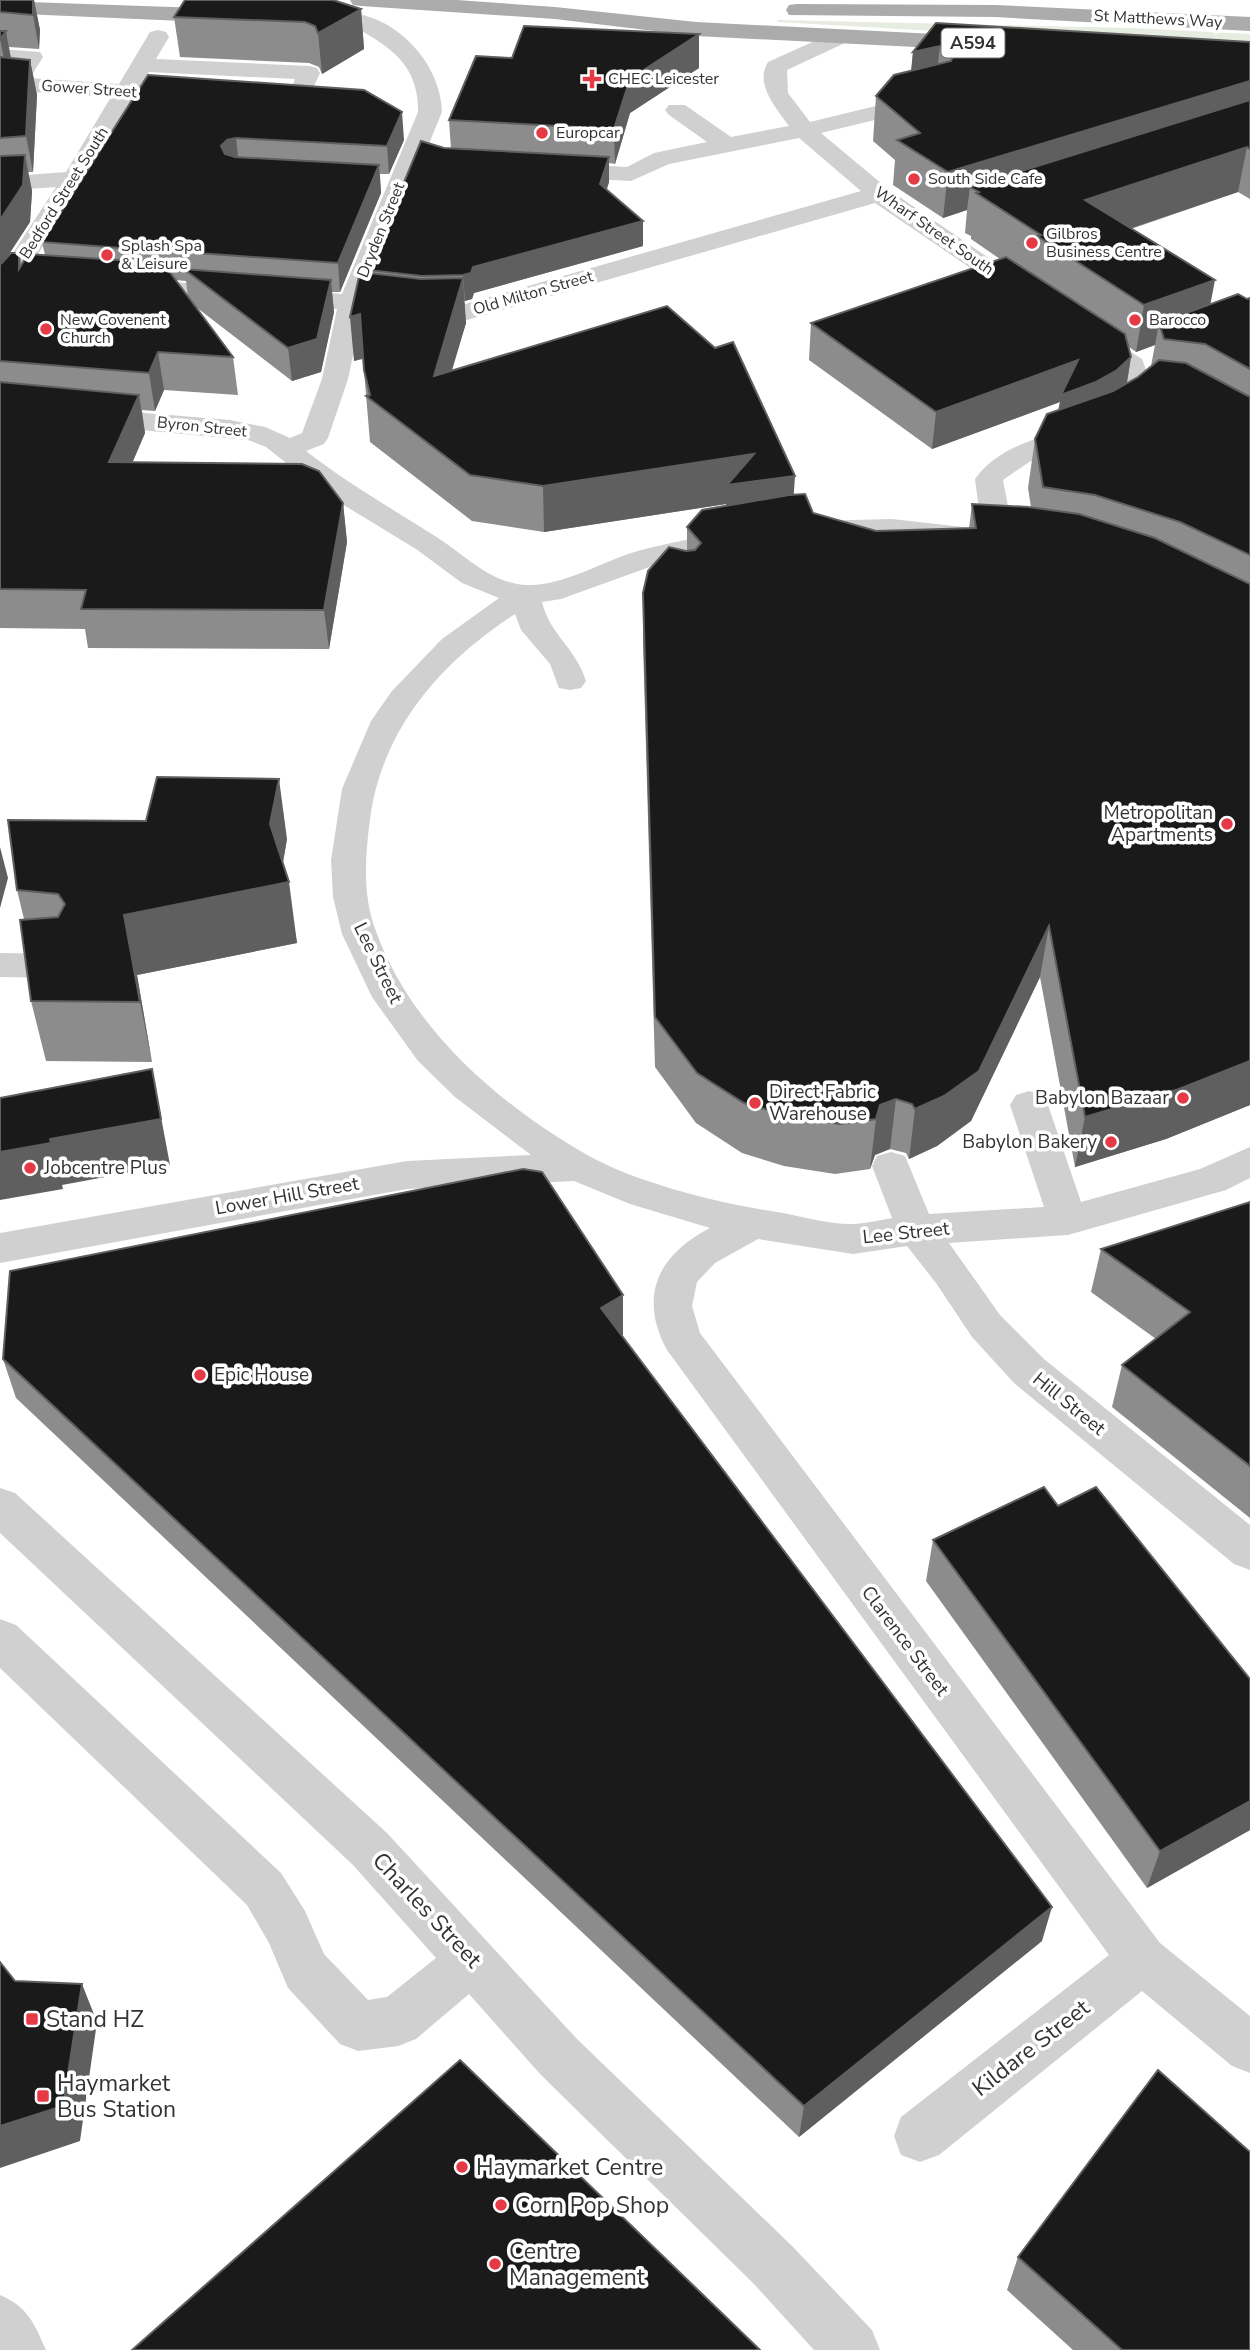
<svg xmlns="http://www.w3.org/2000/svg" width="1250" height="2350" font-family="'Nunito Sans',sans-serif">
<rect width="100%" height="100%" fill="#fff"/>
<path fill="#e6ecdf" d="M 777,20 L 1131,28 L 1250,34 L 1250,49 L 778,22 Z"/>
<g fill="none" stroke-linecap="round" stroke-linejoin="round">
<g fill="#d0d0d0" fill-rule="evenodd">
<path d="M 363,15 C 406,26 441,69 442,112 L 366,297 L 423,304 L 465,304 L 861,191 L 799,138 L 669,164 L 631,181 L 557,177 L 549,175 L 545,170 L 549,165 L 557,163 L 627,167 L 654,153 L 707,142 L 669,115 L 665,110 L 669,105 L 685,105 L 731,137 L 789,126 C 777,109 754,84 768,62 L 839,30 L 847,32 L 850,37 L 847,42 L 787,70 L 788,93 L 810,122 L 925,94 L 933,96 L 936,101 L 933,106 L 821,133 L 888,189 L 1034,289 L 1038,294 L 1034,299 L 1025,302 L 1016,299 L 875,203 L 467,320 L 423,320 L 362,312 L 348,379 L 328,438 L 324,444 L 306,451 C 347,483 391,508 435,536 C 464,554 491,584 527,585 C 565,586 602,561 638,551 C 670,542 704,537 737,530 L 747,533 L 752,539 L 747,545 L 655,565 L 561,599 L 542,602 C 550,635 576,648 586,681 L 581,688 L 570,690 L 559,688 L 550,664 L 521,630 L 515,614 C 440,663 382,729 370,819 C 365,858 362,897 377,934 C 413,1031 501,1106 589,1156 C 637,1183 722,1204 777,1212 C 801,1216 830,1225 855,1224 C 867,1223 880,1220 892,1218 L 872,1166 L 877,1156 L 891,1152 L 905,1156 L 929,1214 L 1044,1207 L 1010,1105 L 1016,1095 L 1029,1091 L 1042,1095 L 1048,1105 L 1081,1202 L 1200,1169 L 1250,1147 L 1250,1178 L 1226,1190 L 1068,1235 L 949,1243 L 1000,1315 L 1044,1359 L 1250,1525 L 1250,1570 L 1234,1564 L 1014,1383 L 972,1337 L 936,1283 L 907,1246 L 853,1254 L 758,1239 L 715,1263 L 697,1282 L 692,1306 L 700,1333 L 1160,1943 L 1250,2016 L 1250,2073 L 1232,2066 L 1142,1991 L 939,2155 L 920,2162 L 901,2155 L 894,2136 L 901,2117 L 1109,1955 L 667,1350 C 638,1296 658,1255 710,1228 L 630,1204 L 574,1181 L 407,1189 L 0,1263 L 0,1233 L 407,1161 L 531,1155 L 455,1097 L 418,1061 L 372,997 L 342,934 L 333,897 L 331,860 L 342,789 L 371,721 L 392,691 L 442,639 L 499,598 L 462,583 L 416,549 L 324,493 L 266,447 L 248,440 L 0,417 L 0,401 L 230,420 L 265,427 L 290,438 L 302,433 L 322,379 L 337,309 L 131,295 L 122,292 L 118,287 L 122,282 L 131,279 L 342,294 L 418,112 C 419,66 392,48 355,27 L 352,22 L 355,17 Z"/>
<path d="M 158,30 L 166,32 L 169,37 L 156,59 L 309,66 L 317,68 L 320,73 L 304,108 L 288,108 L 285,103 L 295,79 L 149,72 L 141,86 L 198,91 L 201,96 L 198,101 L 190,103 L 133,99 L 86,179 L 13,293 L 9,298 L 0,301 L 0,273 L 56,187 L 0,191 L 0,177 L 66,172 L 111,97 L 0,90 L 0,76 L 8,77 L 17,63 L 0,63 L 0,49 L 40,52 L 43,57 L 30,78 L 119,84 L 150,32 Z"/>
<path d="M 1087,327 L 1096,329 L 1142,359 L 1156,396 L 1152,402 L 1142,404 L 1132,402 L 1121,369 L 1078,341 L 1074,335 L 1078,329 Z"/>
<path d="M 1082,426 L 1092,428 L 1096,434 L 1092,440 L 1029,462 L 1003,480 C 1007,503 1015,526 1001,546 L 991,549 L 981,546 L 976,540 L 981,524 L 975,479 C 998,446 1045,435 1082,426 Z"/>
<path d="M 892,519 L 963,527 L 973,530 L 978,536 L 973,542 L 963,545 L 892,537 L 814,539 L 804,536 L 799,530 L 804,524 L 814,521 Z"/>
<path d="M 0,953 L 59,954 L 72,957 L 77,966 L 72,975 L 59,978 L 0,977 Z"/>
<path d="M 0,1488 L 15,1493 L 387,1833 L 577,2039 L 792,2246 L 872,2330 L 880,2350 L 814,2350 L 754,2284 L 541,2075 L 469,1994 L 416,2039 L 398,2046 L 358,2051 L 340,2044 L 288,1988 L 269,1943 L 247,1905 L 0,1668 L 0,1619 L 16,1625 L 281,1873 L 305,1911 L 324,1954 L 368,2000 L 387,1997 L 436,1958 L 353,1865 L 0,1533 Z"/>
<path d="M 0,2295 C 28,2307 34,2323 46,2350 L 0,2350 Z"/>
</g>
<g fill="#ababab" fill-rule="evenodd">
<path d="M 350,0 L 457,0 L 555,7 L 696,22 L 975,36 L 983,38 L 986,43 L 983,48 L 975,50 L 696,36 L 555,19 L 361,6 L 353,5 Z"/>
<path d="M 0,1 L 229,9 L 237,11 L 240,16 L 237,21 L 229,23 L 0,13 Z"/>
<path d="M 797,4 L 995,5 L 1250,17 L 1250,31 L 995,17 L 789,15 L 786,10 L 789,5 Z"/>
</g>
</g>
<g fill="#8c8c8c" fill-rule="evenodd">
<path d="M 0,0 L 34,0 L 40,30 L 39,49 L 9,47 L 11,58 L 30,60 L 37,95 L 33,172 L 28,172 L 32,191 L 30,222 L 7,257 L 19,253 L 22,264 L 45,255 L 42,242 L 148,75 L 404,140 L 389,174 L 380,174 L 381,193 L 340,292 L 332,292 L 334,312 L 321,372 L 292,381 L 196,307 L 233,357 L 238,395 L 164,390 L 155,411 L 142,410 L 145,433 L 132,463 L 343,503 L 347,542 L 329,649 L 88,648 L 85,629 L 0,628 ZM 175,280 L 186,281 L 188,297 Z"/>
<path d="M 185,0 L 335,0 L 361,9 L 364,49 L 322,74 L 319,67 L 309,63 L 180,57 L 174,17 Z"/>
<path d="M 936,23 L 1250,42 L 1250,199 L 1238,192 L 1131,229 L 1210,304 L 1250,298 L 1250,1105 L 1166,1139 L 1075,1167 L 1040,977 L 971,1121 L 937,1146 L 909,1159 L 906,1153 L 890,1149 L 875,1155 L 870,1169 L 835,1174 L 784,1166 L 742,1153 L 696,1123 L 655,1067 L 643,642 L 643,593 L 687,551 L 687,527 L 726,506 L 726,504 L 544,532 L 472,521 L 370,442 L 363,359 L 354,361 L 368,270 L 451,149 L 449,120 L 512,58 L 699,34 L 699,68 L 630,113 L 615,164 L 609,163 L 609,182 L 607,189 L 643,246 L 474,293 L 472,299 L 464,301 L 466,323 L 451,371 L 793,495 L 813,513 L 876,531 L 969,529 L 972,504 L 1031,507 L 1028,488 L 1035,439 L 1058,410 L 1060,402 L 932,449 L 809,360 L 811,323 L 1000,259 L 971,239 L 971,236 L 965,233 L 967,210 L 943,218 L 893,185 L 895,160 L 873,141 L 876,96 L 911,71 L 913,52 ZM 1155,345 L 1151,366 L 1138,377 L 1127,383 L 1131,357 L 1129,347 L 1136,352 Z"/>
<path d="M 287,839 L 283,863 L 297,943 L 137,975 L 152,1062 L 46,1061 L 31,1001 L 24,919 L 17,890 Z"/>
<path d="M 1250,1202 L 1250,1518 L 1112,1407 L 1122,1365 L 1156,1339 L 1091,1292 L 1101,1249 Z"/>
<path d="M 623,1335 L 622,1336 L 1042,1941 L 799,2137 L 16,1398 L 3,1359 Z"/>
<path d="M 1058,1506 L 1250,1679 L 1250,1830 L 1147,1888 L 926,1581 L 933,1540 Z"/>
<path d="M 1018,2257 L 1250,2350 L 1073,2350 L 1007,2290 Z"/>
</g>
<g fill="#5f5f5f">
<path d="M 33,0 L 34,0 L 40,30 L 39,49 L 33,15 Z"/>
<path d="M 361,9 L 364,49 L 322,74 L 318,33 Z"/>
<path d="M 6,31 L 12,66 L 7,74 L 0,39 Z"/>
<path d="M 699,34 L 699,68 L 630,113 L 615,164 L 614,129 L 630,79 Z"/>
<path d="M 940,46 L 935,89 L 909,96 L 913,52 Z"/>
<path d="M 30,60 L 37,95 L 33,172 L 26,136 Z"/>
<path d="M 1250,81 L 1250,122 L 970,187 L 967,210 L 943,218 L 948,172 Z"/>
<path d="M 402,112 L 404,140 L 389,174 L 387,146 Z"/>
<path d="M 236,138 L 239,166 L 225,174 L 221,146 L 227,140 Z"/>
<path d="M 1247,147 L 1238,192 L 1078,246 L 1085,200 Z"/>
<path d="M 25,155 L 32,191 L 30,222 L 0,268 L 0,220 Z"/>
<path d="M 609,157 L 609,182 L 600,209 L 600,184 Z"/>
<path d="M 379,165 L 381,193 L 340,292 L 338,263 Z"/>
<path d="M 643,221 L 643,246 L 474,293 L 472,299 L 465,301 L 463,275 L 473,267 Z"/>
<path d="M 463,278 L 466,323 L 437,421 L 434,376 Z"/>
<path d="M 331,280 L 334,312 L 321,372 L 292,381 L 288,348 Z"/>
<path d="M 1215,280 L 1206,327 L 1159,323 L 1155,345 L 1136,352 L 1144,305 Z"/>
<path d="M 360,314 L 364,358 L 354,361 L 350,317 Z"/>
<path d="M 158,352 L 164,390 L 155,411 L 149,373 Z"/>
<path d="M 1131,357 L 1125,394 L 1055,432 L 1060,402 L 932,449 L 936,412 L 1078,360 Z"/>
<path d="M 139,395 L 145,433 L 116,501 L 109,462 Z"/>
<path d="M 754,454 L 795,476 L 792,521 L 725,531 L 726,504 L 544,532 L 543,486 Z"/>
<path d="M 343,503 L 347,542 L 329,649 L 324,610 Z"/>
<path d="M 279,779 L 287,839 L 279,884 L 270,824 Z"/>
<path d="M 0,847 L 8,878 L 0,908 Z"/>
<path d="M 289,882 L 297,943 L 137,975 L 152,1062 L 140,1002 L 124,915 Z"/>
<path d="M 1049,926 L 1040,977 L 971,1121 L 937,1146 L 909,1159 L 915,1109 Z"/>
<path d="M 1250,1061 L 1250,1105 L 1166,1139 L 1075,1167 L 1085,1117 Z"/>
<path d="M 152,1069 L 170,1165 L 62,1185 L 63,1189 L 0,1200 L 0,1152 L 50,1139 Z"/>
<path d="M 896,1099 L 890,1149 L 875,1155 L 870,1169 L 876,1119 L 880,1105 Z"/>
<path d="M 623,1295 L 623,1335 L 601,1348 L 601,1308 Z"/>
<path d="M 1250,1801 L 1250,1830 L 1147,1888 L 1160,1851 Z"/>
<path d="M 1052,1907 L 1042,1941 L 799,2137 L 804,2106 Z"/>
<path d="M 82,1984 L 97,2022 L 80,2141 L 0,2168 L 0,2126 Z"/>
</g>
<g fill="#1a1a1a" stroke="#5f5f5f" stroke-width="2">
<path d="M 0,0 L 33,0 L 33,15 L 0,12 Z"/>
<path d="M 185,0 L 333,0 L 361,9 L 318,33 L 315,26 L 305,22 L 174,17 Z"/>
<path d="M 936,23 L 1250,42 L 1250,81 L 948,172 L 897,140 L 920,133 L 876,96 L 894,75 L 951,61 L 954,54 L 949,48 L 940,46 L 913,52 Z"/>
<path d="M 524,26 L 699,34 L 630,79 L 614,129 L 449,120 L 476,56 L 512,58 Z"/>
<path d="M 0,31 L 6,31 L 0,39 Z"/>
<path d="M 0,57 L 30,60 L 26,136 L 0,138 Z"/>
<path d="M 148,75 L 364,90 L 402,112 L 387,146 L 236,138 L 227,140 L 221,146 L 225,154 L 235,157 L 379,165 L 338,263 L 155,250 L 148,245 L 146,247 L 148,250 L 42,242 Z"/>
<path d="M 1250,100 L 1250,149 L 1247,147 L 1085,200 L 1215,280 L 1144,305 L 1037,236 L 1041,235 L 976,193 L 979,192 L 970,187 Z"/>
<path d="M 421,141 L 444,148 L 609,157 L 600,184 L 643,221 L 473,267 L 471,273 L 463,275 L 422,276 L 368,270 Z"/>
<path d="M 25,155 L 23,185 L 0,220 L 0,156 Z"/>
<path d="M 11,253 L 19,253 L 19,269 L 28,254 L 163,263 L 233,357 L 158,352 L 149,373 L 0,361 L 0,264 L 2,263 Z"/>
<path d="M 1006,257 L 1125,334 L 1131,357 L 1116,371 L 1096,382 L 1061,395 L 1078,360 L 936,412 L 811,323 Z"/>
<path d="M 184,269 L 331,280 L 317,339 L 288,348 Z"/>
<path d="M 360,272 L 421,279 L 463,278 L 434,376 L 667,306 L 715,348 L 733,342 L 795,476 L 727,485 L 754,454 L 543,486 L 470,475 L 366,396 L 370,395 L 364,370 L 360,314 L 350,317 Z"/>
<path d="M 1238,294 L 1247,299 L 1250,298 L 1250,369 L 1205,344 L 1164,339 L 1159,323 Z"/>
<path d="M 1159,360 L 1186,363 L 1250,397 L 1250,555 L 1180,522 L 1095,495 L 1043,487 L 1035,439 L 1047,414 L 1113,391 L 1138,377 Z"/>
<path d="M 0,382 L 139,395 L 109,462 L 302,464 L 319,471 L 343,503 L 324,610 L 81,609 L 86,590 L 0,589 Z"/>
<path d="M 805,494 L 813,513 L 876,531 L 976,528 L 972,504 L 1028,507 L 1079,514 L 1155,538 L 1250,584 L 1250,1061 L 1179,1089 L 1085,1117 L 1049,926 L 979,1071 L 944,1096 L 915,1109 L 912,1104 L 896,1099 L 880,1105 L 876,1119 L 840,1124 L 788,1116 L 744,1103 L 697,1073 L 655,1017 L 643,593 L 648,571 L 669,547 L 686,551 L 695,550 L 701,543 L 687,527 L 702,510 L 789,495 Z"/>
<path d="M 157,777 L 279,779 L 270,824 L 289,882 L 124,915 L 140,1002 L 31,1001 L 20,920 L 58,917 L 65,904 L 58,894 L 17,890 L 8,820 L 146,821 Z"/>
<path d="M 152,1069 L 161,1119 L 50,1139 L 51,1143 L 0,1152 L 0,1098 Z"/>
<path d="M 523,1169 L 542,1172 L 623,1295 L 601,1308 L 1052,1907 L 804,2106 L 3,1359 L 10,1271 Z"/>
<path d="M 1250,1202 L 1250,1466 L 1122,1365 L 1190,1312 L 1101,1249 Z"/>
<path d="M 1044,1487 L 1058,1506 L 1096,1487 L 1250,1679 L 1250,1801 L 1160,1851 L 933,1540 Z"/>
<path d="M 0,1962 L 15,1981 L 82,1984 L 63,2106 L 0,2126 Z"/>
<path d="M 460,2060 L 760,2350 L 132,2350 Z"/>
<path d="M 1158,2070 L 1250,2152 L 1250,2350 L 1122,2350 L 1018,2257 Z"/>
</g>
<g fill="#e63946" stroke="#fff" stroke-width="2.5">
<path d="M588.5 68.5h7v7h7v7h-7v7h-7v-7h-7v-7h7z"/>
<circle cx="542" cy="133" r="7"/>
<circle cx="914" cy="179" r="7"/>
<circle cx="1032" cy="243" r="7"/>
<circle cx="107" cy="255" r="7"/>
<circle cx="1135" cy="320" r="7"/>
<circle cx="46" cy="329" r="7"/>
<circle cx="1227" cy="824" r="7"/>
<circle cx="1183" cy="1098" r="7"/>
<circle cx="755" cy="1103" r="7"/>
<circle cx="1111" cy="1142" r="7"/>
<circle cx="30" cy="1168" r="7"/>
<circle cx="200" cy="1375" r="7"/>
<rect x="25" y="2012" width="14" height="14" rx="3.5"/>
<rect x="36" y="2089" width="14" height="14" rx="3.5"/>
<circle cx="462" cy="2167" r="7"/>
<circle cx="501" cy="2205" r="7"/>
<circle cx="495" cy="2264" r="7"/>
</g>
<g text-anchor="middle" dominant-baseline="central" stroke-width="7" stroke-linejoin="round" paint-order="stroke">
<g font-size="16" fill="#333" stroke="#fff">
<text transform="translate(1158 19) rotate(3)">St Matthews Way</text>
<text transform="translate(89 89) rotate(4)">Gower Street</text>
<text transform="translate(64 193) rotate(-58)">Bedford Street South</text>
<text transform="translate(381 230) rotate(-68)">Dryden Street</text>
<text transform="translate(934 231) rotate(35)">Wharf Street South</text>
<text transform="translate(533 293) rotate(-16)">Old Milton Street</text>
<text transform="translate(202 427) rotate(6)">Byron Street</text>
</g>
<g font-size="16" fill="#333" stroke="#fff" text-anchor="start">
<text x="608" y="79">CHEC Leicester</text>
<text x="556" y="133">Europcar</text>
<text x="928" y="179">South Side Cafe</text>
<text x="1046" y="234">Gilbros<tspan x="1046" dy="18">Business Centre</tspan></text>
<text x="121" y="246">Splash Spa<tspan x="121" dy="18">&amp; Leisure</tspan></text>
<text x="60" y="320">New Covenent<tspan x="60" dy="18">Church</tspan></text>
<text x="1149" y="320">Barocco</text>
</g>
<rect fill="#fff" stroke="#707070" stroke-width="2" x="941.5" y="28.5" width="63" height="29" rx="5"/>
<g font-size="18" font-weight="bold" fill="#333">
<text x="973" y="43">A594</text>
</g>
<g font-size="19" fill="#333" stroke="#fff" text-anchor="end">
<text x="1213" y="813">Metropolitan<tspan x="1213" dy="22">Apartments</tspan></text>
<text x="769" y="1092" text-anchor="start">Direct Fabric<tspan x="769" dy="22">Warehouse</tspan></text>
<text x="1169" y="1098">Babylon Bazaar</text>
<text x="1097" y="1142">Babylon Bakery</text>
<text x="44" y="1168" text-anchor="start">Jobcentre Plus</text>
<text x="214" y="1375" text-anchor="start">Epic House</text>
</g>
<g font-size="19" fill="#333" stroke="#fff">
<text transform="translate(378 963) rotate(64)">Lee Street</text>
<text transform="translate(287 1196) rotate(-10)">Lower Hill Street</text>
<text transform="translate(906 1233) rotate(-6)">Lee Street</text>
<text transform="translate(1069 1404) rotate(39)">Hill Street</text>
<text transform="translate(905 1641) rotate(53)">Clarence Street</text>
</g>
<g font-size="23" fill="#333" stroke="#fff">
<text transform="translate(427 1910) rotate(47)">Charles Street</text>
<text transform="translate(1031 2048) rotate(-38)">Kildare Street</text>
</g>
<g font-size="23" fill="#333" stroke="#fff" text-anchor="start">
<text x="46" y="2019">Stand HZ</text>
<text x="57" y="2083">Haymarket<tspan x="57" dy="26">Bus Station</tspan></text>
<text x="476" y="2167">Haymarket Centre</text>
<text x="515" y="2205">Corn Pop Shop</text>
<text x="509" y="2251">Centre<tspan x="509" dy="26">Management</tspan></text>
</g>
</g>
</svg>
